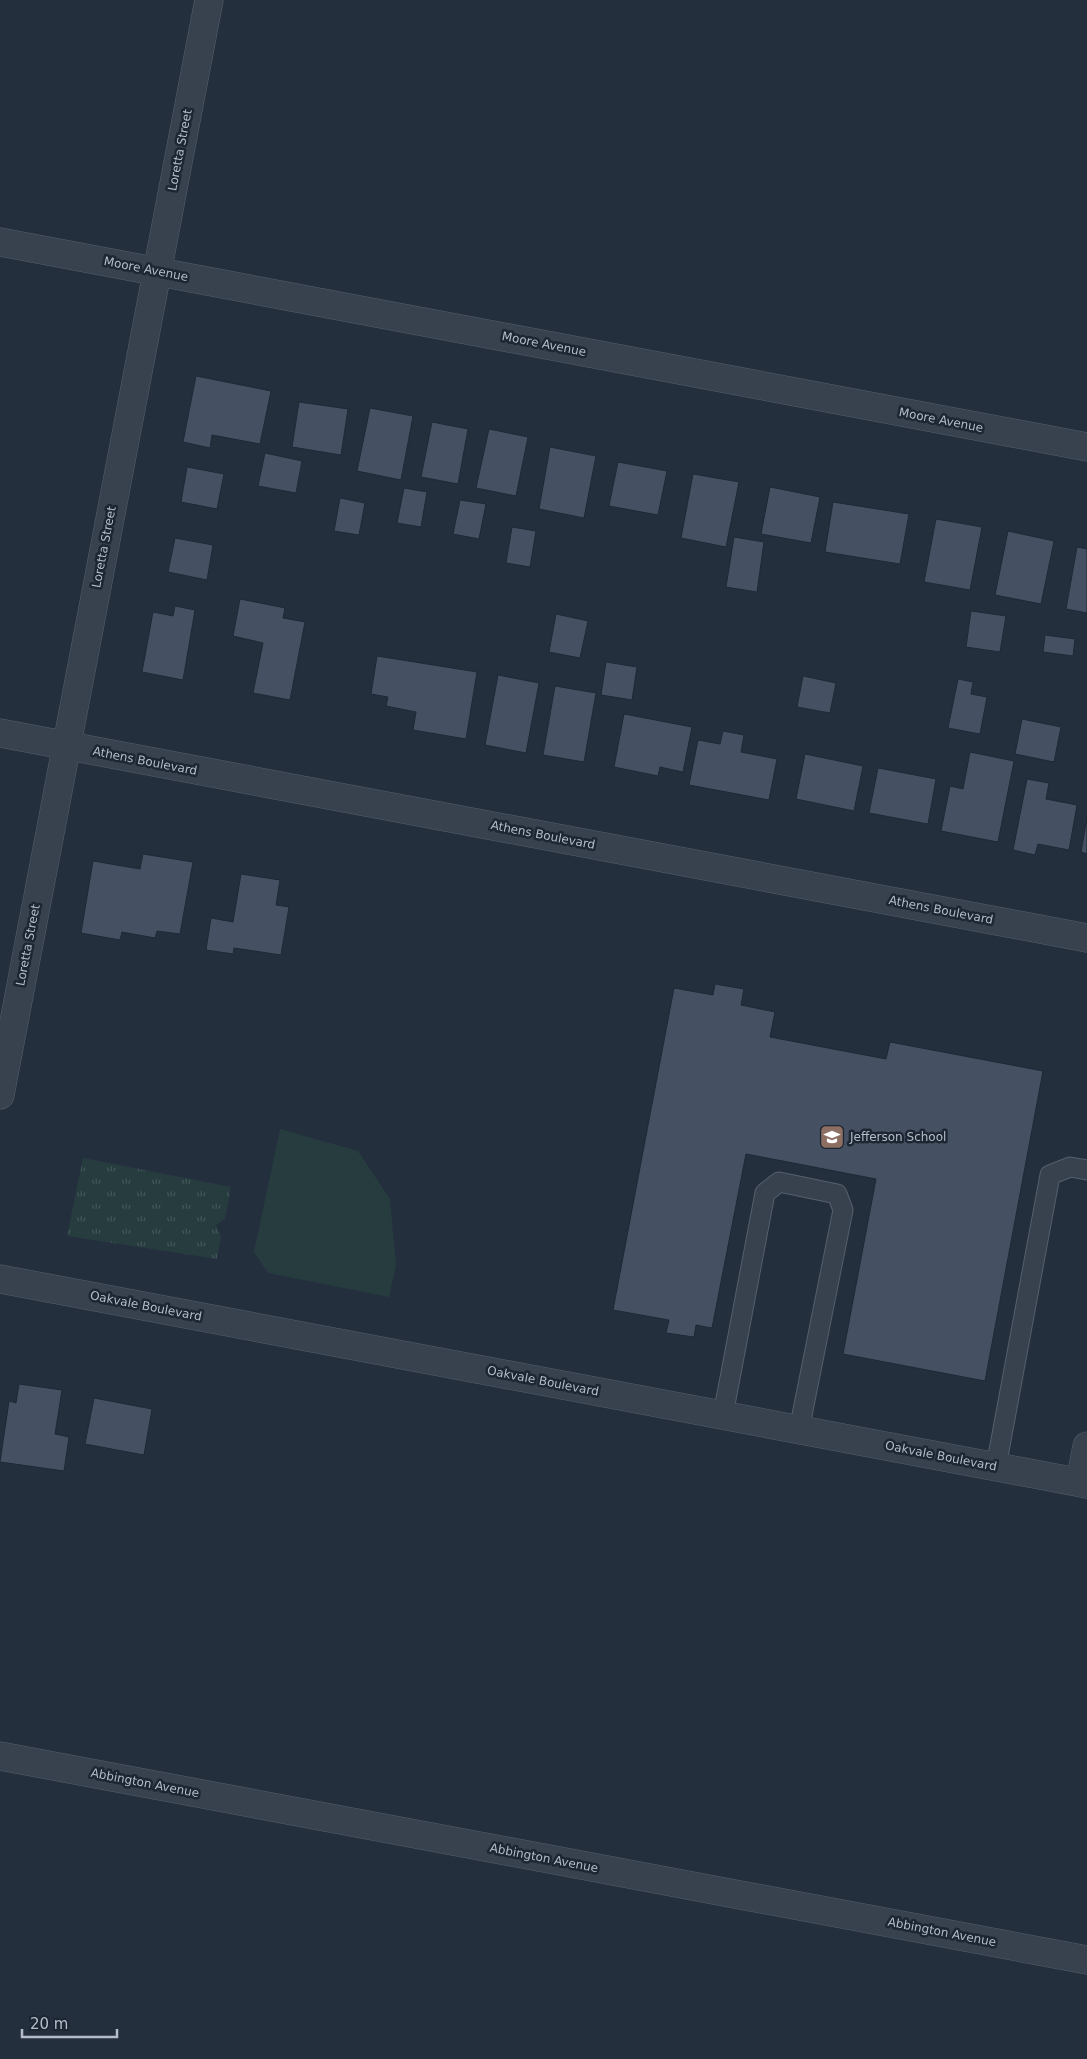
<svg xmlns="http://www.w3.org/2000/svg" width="1087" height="2059" font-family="'DejaVu Sans',sans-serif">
<defs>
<pattern id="grass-tufts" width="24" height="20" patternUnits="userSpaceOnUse" patternTransform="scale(1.25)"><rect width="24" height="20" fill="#263c3f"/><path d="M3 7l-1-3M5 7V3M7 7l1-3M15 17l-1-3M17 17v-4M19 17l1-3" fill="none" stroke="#435659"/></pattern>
</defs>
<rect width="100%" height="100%" fill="#242f3e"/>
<path fill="url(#grass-tufts)" d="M 83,1158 L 231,1187 L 225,1219 L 216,1225 L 221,1237 L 217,1259 L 67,1236 Z"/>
<path fill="#263c3f" d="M 280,1129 L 358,1151 L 390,1199 L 396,1265 L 389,1297 L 268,1273 L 254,1252 Z"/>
<g fill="#455162" stroke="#1f2835">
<path d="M 196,376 L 271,391 L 260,444 L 212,435 L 210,448 L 183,442 Z"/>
<path d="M 299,402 L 348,409 L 341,455 L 292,447 Z"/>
<path d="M 370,408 L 413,416 L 401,480 L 357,471 Z"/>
<path d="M 432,422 L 468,429 L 458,484 L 421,477 Z"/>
<path d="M 489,429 L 528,437 L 516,496 L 476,488 Z"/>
<path d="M 550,447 L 596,456 L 584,518 L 539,509 Z"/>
<path d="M 265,453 L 302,461 L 296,493 L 258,486 Z"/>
<path d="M 618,462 L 667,471 L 658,515 L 609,506 Z"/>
<path d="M 187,467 L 224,474 L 217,509 L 181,502 Z"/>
<path d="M 693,474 L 739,482 L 726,547 L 681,538 Z"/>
<path d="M 770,487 L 820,497 L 811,543 L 761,534 Z"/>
<path d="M 404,488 L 427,492 L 421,527 L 397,523 Z"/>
<path d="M 340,498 L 365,503 L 359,535 L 334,531 Z"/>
<path d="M 460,500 L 486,504 L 479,539 L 453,534 Z"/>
<path d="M 833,502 L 909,514 L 900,564 L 825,552 Z"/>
<path d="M 936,519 L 982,527 L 970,590 L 924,582 Z"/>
<path d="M 512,527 L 536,531 L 530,567 L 506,563 Z"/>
<path d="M 1008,531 L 1054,541 L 1041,604 L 995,595 Z"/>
<path d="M 734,537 L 764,542 L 757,592 L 726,587 Z"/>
<path d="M 175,538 L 213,545 L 207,580 L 168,572 Z"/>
<path d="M 1077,547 L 1087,549 L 1087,613 L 1066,609 Z"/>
<path d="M 240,599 L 285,608 L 283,618 L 305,622 L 290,700 L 253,693 L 263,643 L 233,636 Z"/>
<path d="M 175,606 L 195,610 L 183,680 L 142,672 L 153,612 L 173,616 Z"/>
<path d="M 971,611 L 1006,616 L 1000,652 L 966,647 Z"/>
<path d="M 556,614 L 588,621 L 580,658 L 549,652 Z"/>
<path d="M 1045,635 L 1075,639 L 1073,656 L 1043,652 Z"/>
<path d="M 377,656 L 477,672 L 466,739 L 413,730 L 416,712 L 386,706 L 388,697 L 371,694 Z"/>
<path d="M 606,662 L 637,667 L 632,700 L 601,695 Z"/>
<path d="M 498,675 L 539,683 L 526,753 L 485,745 Z"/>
<path d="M 803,676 L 836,683 L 830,713 L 797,707 Z"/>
<path d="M 958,679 L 973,682 L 971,694 L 987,697 L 980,734 L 948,728 Z"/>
<path d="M 555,686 L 596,693 L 584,762 L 543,755 Z"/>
<path d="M 624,714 L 692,727 L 683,772 L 660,767 L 658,776 L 614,767 Z"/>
<path d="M 1022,719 L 1061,727 L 1054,762 L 1015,754 Z"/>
<path d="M 723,731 L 744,735 L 741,752 L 777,759 L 769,800 L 689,785 L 698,740 L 720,744 Z"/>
<path d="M 970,752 L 1014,761 L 998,842 L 941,831 L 950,786 L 963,789 Z"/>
<path d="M 805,754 L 863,766 L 854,811 L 796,799 Z"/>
<path d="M 878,768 L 936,779 L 928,824 L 869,813 Z"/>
<path d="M 1027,779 L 1049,783 L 1046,799 L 1077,805 L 1069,850 L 1038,844 L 1035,855 L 1013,850 Z"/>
<path d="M 1087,818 L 1087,854 L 1081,852 Z"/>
<path d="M 143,854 L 193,862 L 180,934 L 157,931 L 155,938 L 122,932 L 120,940 L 81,933 L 93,861 L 140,869 Z"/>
<path d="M 241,874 L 280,880 L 276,905 L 289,907 L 281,955 L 234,948 L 233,954 L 206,950 L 211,918 L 233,922 Z"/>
<path d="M 715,984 L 744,989 L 741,1005 L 775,1012 L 770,1037 L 886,1059 L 890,1042 L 1043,1071 L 985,1381 L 843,1354 L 876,1179 L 746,1154 L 712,1328 L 696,1325 L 694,1337 L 666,1333 L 669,1320 L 613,1310 L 674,988 L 713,995 Z"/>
<path d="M 19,1384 L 62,1390 L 55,1434 L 69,1437 L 64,1471 L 0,1462 L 9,1401 L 16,1403 Z"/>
<path d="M 94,1398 L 152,1409 L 144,1455 L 85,1444 Z"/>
</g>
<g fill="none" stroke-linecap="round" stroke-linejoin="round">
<defs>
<g id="service">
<path d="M 723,1415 L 765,1193 L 779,1182 L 837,1194 L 843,1210 L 799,1430"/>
<path d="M 996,1467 L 1050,1175 L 1070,1167 L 1087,1170"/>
</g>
<g id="minor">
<path d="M 0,242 L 1087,447"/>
<path d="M 0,733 L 1087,938"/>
<path d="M 0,1095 L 209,0"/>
<path d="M 0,1279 L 1087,1484"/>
<path d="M 1080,1482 L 1087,1446"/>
<path d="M 0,1756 L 1087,1960"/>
</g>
</defs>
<use href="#service" stroke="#565f6c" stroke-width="21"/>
<use href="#minor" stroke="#565f6c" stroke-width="29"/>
<use href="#service" stroke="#38414e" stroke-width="19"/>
<use href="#minor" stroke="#38414e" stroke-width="28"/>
</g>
<defs>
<symbol id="school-square" viewBox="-11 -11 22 22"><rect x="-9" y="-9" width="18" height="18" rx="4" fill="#8d6e63" stroke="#1d2633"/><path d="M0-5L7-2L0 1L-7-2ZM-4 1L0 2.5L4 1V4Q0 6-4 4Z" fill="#fff"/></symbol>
</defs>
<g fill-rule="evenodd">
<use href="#school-square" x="818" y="1123" width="28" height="28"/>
</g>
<g text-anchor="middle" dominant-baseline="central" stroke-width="5" stroke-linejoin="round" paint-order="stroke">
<g font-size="12" fill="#b4bcc9" stroke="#1d2633">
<text transform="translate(180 150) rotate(-79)">Loretta Street</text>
<text transform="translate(146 269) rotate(11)">Moore Avenue</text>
<text transform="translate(544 344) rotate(11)">Moore Avenue</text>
<text transform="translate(941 420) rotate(11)">Moore Avenue</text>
<text transform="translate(104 547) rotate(-79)">Loretta Street</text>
<text transform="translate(145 761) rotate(11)">Athens Boulevard</text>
<text transform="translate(543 835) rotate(11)">Athens Boulevard</text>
<text transform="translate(941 910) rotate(11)">Athens Boulevard</text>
<text transform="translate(28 945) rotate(-79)">Loretta Street</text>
<text transform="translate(146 1306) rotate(11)">Oakvale Boulevard</text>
<text transform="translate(543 1381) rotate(11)">Oakvale Boulevard</text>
<text transform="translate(941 1456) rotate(11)">Oakvale Boulevard</text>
<text transform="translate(145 1783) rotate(11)">Abbington Avenue</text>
<text transform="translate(544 1858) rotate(11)">Abbington Avenue</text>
<text transform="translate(942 1932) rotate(11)">Abbington Avenue</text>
</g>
<g font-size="12" fill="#b4bcc9" stroke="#1d2633" text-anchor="start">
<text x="850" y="1137">Jefferson School</text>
</g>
</g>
<path d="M22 2029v8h95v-8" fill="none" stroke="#b4bcc9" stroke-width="2.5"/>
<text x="30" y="2029" font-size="15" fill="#b4bcc9" stroke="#1d2633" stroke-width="4" paint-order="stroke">20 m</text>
</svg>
